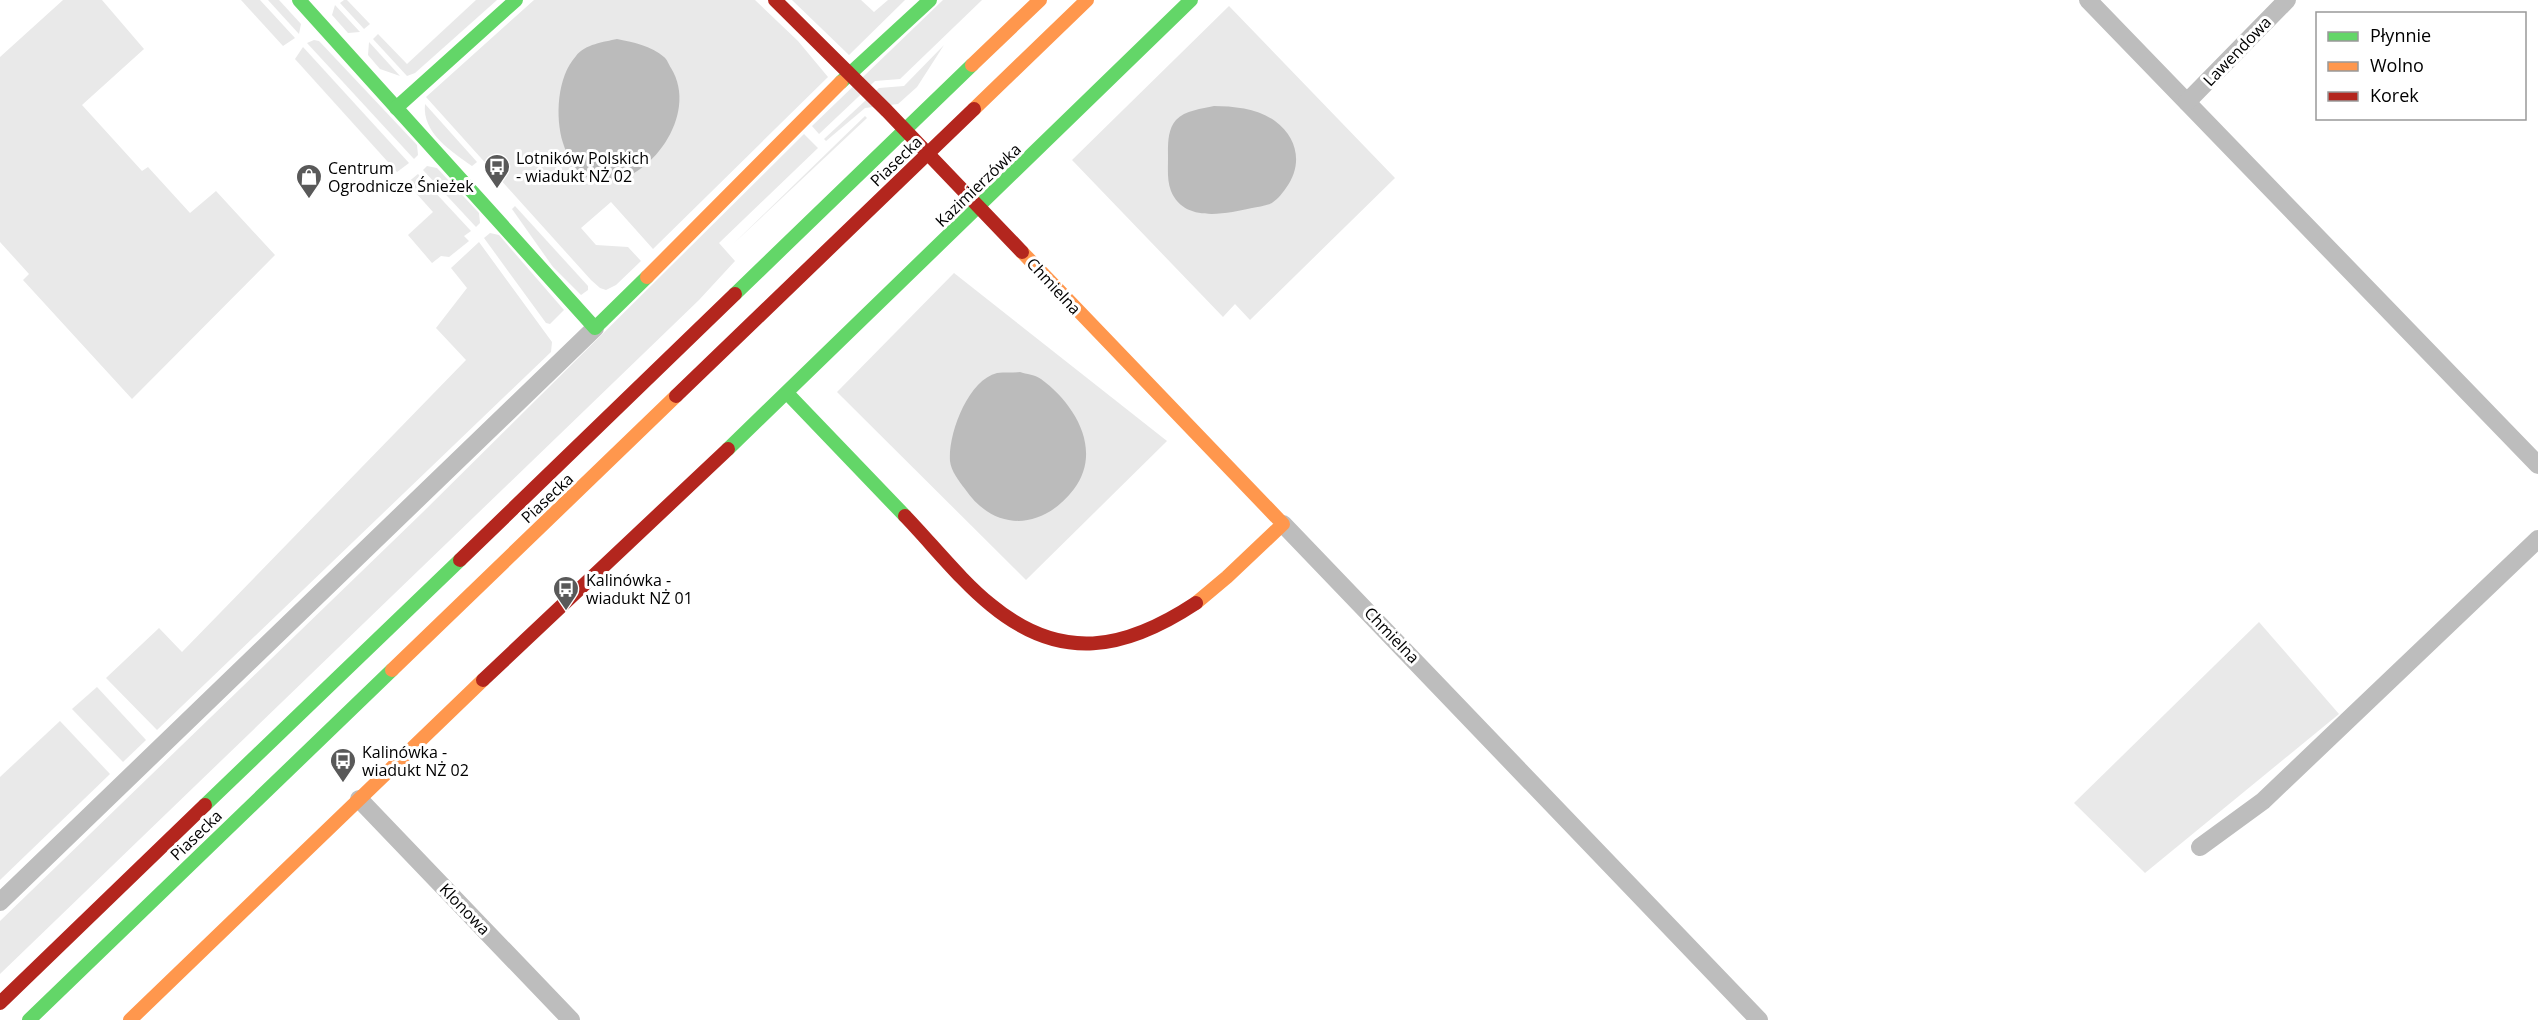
<svg xmlns="http://www.w3.org/2000/svg" width="2538" height="1020" font-family="'Open Sans',sans-serif">
<rect width="100%" height="100%" fill="#fff"/>
<g fill="#e9e9e9">
<path d="M 63,0 L 102,0 L 144,49 L 82,105 L 142,171 L 148,167 L 190,213 L 216,191 L 275,255 L 132,399 L 23,280 L 29,274 L 0,242 L 0,57 Z"/>
<path d="M 241,0 L 260,0 L 295,38 L 283,46 Z"/>
<path d="M 268,0 L 279,0 L 301,24 L 299,34 Z"/>
<path d="M 344,0 L 347,0 L 370,24 L 364,29 L 340,3 Z"/>
<path d="M 476,0 L 497,0 L 415,73 L 407,76 L 373,39 L 378,34 L 407,64 Z"/>
<path d="M 534,0 L 755,0 L 798,41 L 828,77 L 653,249 L 611,202 L 581,228 L 596,245 L 628,247 L 641,261 L 616,285 L 606,290 L 600,288 L 591,280 L 426,97 Z"/>
<path d="M 792,0 L 861,0 L 874,12 L 888,0 L 905,0 L 849,55 Z"/>
<path d="M 943,0 L 982,0 L 900,79 L 875,81 L 819,134 L 812,126 Z"/>
<path d="M 335,5 L 360,32 L 348,33 L 332,15 Z"/>
<path d="M 1229,6 L 1395,178 L 1250,320 L 1235,304 L 1223,317 L 1072,160 Z"/>
<path d="M 314,40 L 319,41 L 417,145 L 418,155 L 414,159 L 307,43 Z"/>
<path d="M 369,42 L 400,76 L 380,69 L 368,55 Z"/>
<path d="M 944,45 L 917,87 L 898,104 L 865,108 L 826,141 L 824,139 L 879,88 L 904,86 Z"/>
<path d="M 303,47 L 409,163 L 397,172 L 295,59 Z"/>
<path d="M 425,104 L 477,162 L 472,166 C 451,151 422,133 425,104 Z"/>
<path d="M 865,116 L 867,118 L 732,245 Z"/>
<path d="M 804,134 L 818,148 L 719,243 L 735,261 L 699,300 L 0,974 L 0,921 L 422,513 Z"/>
<path d="M 427,166 L 437,168 L 479,213 L 480,223 L 476,227 L 423,170 Z"/>
<path d="M 418,174 L 471,231 L 464,236 L 469,241 L 449,257 L 441,256 L 432,263 L 408,235 L 433,212 L 407,183 Z"/>
<path d="M 515,206 L 588,286 L 588,290 L 581,295 L 553,267 L 512,209 Z"/>
<path d="M 490,233 L 499,235 L 564,310 L 550,324 L 546,323 L 484,238 Z"/>
<path d="M 479,242 L 552,342 L 551,352 L 157,730 L 106,678 L 159,628 L 182,652 L 466,360 L 436,328 L 467,288 L 451,268 Z"/>
<path d="M 954,273 L 1167,441 L 1026,580 L 837,392 Z"/>
<path d="M 2259,622 L 2339,714 L 2145,873 L 2074,803 Z"/>
<path d="M 97,687 L 146,740 L 123,762 L 72,709 Z"/>
<path d="M 60,721 L 110,774 L 0,880 L 0,777 Z"/>
</g>
<g fill="#bbb">
<path d="M 617,39 C 632,42 652,46 664,57 C 667,59 669,65 671,68 C 712,134 593,240 563,143 C 555,117 557,77 576,56 C 585,44 604,42 617,39 Z"/>
<path d="M 1214,106 C 1234,106 1259,109 1275,121 C 1298,138 1303,165 1286,188 C 1282,194 1276,201 1270,204 C 1264,206 1257,207 1252,208 C 1225,214 1184,223 1171,191 C 1167,181 1168,169 1168,159 C 1168,146 1167,130 1176,120 C 1185,110 1202,109 1214,106 Z"/>
<path d="M 1020,372 C 1026,374 1036,375 1041,379 C 1075,404 1103,450 1074,489 C 1043,530 995,533 965,489 C 959,481 951,471 950,461 C 948,434 968,380 997,373 C 1004,372 1013,373 1020,372 Z"/>
</g>
<g fill="none" stroke-linecap="round" stroke-linejoin="round">
<g stroke="#bdbdbd" stroke-width="18">
<path d="M 2088,0 L 2538,465"/>
<path d="M 2187,102 L 2287,0"/>
<path d="M 1283,524 L 1759,1020"/>
<path d="M 359,799 L 571,1020"/>
<path d="M 2200,847 L 2263,801 L 2538,539"/>
<path d="M 0,902 L 595,328"/>
</g>
<g stroke="#63d668" stroke-width="14">
<path d="M 299,0 L 595,328 L 647,277"/>
<path d="M 841,82 L 930,0"/>
<path d="M 396,108 L 516,0"/>
<path d="M 735,294 L 972,65"/>
<path d="M 787,393 L 905,516"/>
<path d="M 728,449 L 1191,0"/>
<path d="M 205,805 L 460,560"/>
<path d="M 29,1020 L 392,670"/>
</g>
<g stroke="#ff974d" stroke-width="14">
<path d="M 972,65 L 1040,0"/>
<path d="M 974,109 L 1087,0"/>
<path d="M 1022,252 L 1283,524 L 1227,577 L 1196,603"/>
<path d="M 647,277 L 841,82"/>
<path d="M 392,670 L 676,396"/>
<path d="M 130,1020 L 483,680"/>
</g>
<g stroke="#b3261e" stroke-width="14">
<path d="M 775,0 L 887,111 L 1022,252"/>
<path d="M 676,396 L 974,109"/>
<path d="M 905,516 C 932,544 962,582 991,605 C 1061,663 1125,650 1196,603"/>
<path d="M 460,560 L 735,294"/>
<path d="M 483,680 L 728,449"/>
<path d="M 0,1003 L 205,805"/>
</g>
</g>
<defs>
<symbol id="bus-pin" viewBox="-11 -11 22 30"><path d="M0 17L-7.5 6A9.5 9.5 0 1 1 7.5 6Z" fill="#595959" stroke="#fff"/><path d="M-5-6H5V4H4V6H2V4H-2V6H-4V4H-5ZM-3.5-4V0h7V-4ZM-3.5 1.2v1.5H-2V1.2ZM2 1.2v1.5H3.5V1.2Z" fill="#fff"/></symbol>
<symbol id="shop-pin" viewBox="-11 -11 22 30"><path d="M0 17L-7.5 6A9.5 9.5 0 1 1 7.5 6Z" fill="#595959" stroke="#fff"/><path d="M-5-2.5h2.3a2.7 3.5 0 0 1 5.4 0H5L5.5 6h-11ZM-1.5-2.5h3a1.5 2.3 0 0 0-3 0Z" fill="#fff"/></symbol>
</defs>
<g fill-rule="evenodd">
<use href="#bus-pin" x="482" y="152" width="30" height="40"/>
<use href="#shop-pin" x="294" y="162" width="30" height="40"/>
<use href="#bus-pin" x="551" y="574" width="30" height="40"/>
<use href="#bus-pin" x="328" y="746" width="30" height="40"/>
</g>
<g text-anchor="middle" dominant-baseline="central" stroke-width="6" stroke-linejoin="round" paint-order="stroke">
<g font-size="16" fill="#000" stroke="#fff">
<text transform="translate(2237 51) rotate(-46)">Lawendowa</text>
<text transform="translate(896 161) rotate(-44)">Piasecka</text>
<text transform="translate(978 185) rotate(-44)">Kazimierzówka</text>
<text transform="translate(1054 286) rotate(47)">Chmielna</text>
<text transform="translate(547 498) rotate(-43)">Piasecka</text>
<text transform="translate(1392 635) rotate(46)">Chmielna</text>
<text transform="translate(196 835) rotate(-44)">Piasecka</text>
<text transform="translate(465 909) rotate(46)">Klonowa</text>
</g>
<g font-size="16" fill="#000" stroke="#fff" text-anchor="start">
<text x="516" y="158">Lotników Polskich<tspan x="516" dy="18">- wiadukt NŻ 02</tspan></text>
<text x="328" y="168">Centrum<tspan x="328" dy="18">Ogrodnicze Śnieżek</tspan></text>
<text x="586" y="580">Kalinówka -<tspan x="586" dy="18">wiadukt NŻ 01</tspan></text>
<text x="362" y="752">Kalinówka -<tspan x="362" dy="18">wiadukt NŻ 02</tspan></text>
</g>
</g>
<rect x="2316" y="12" width="210" height="108" fill="#ffffff" stroke="#999999" stroke-width="1.5"/>
<rect x="2328" y="32" width="30" height="9" fill="#63d668" stroke="#999999" stroke-width="1.5"/>
<text x="2370" y="42" font-size="18" fill="#000000">Płynnie</text>
<rect x="2328" y="62" width="30" height="9" fill="#ff974d" stroke="#999999" stroke-width="1.5"/>
<text x="2370" y="72" font-size="18" fill="#000000">Wolno</text>
<rect x="2328" y="92" width="30" height="9" fill="#b3261e" stroke="#999999" stroke-width="1.5"/>
<text x="2370" y="102" font-size="18" fill="#000000">Korek</text>
</svg>
